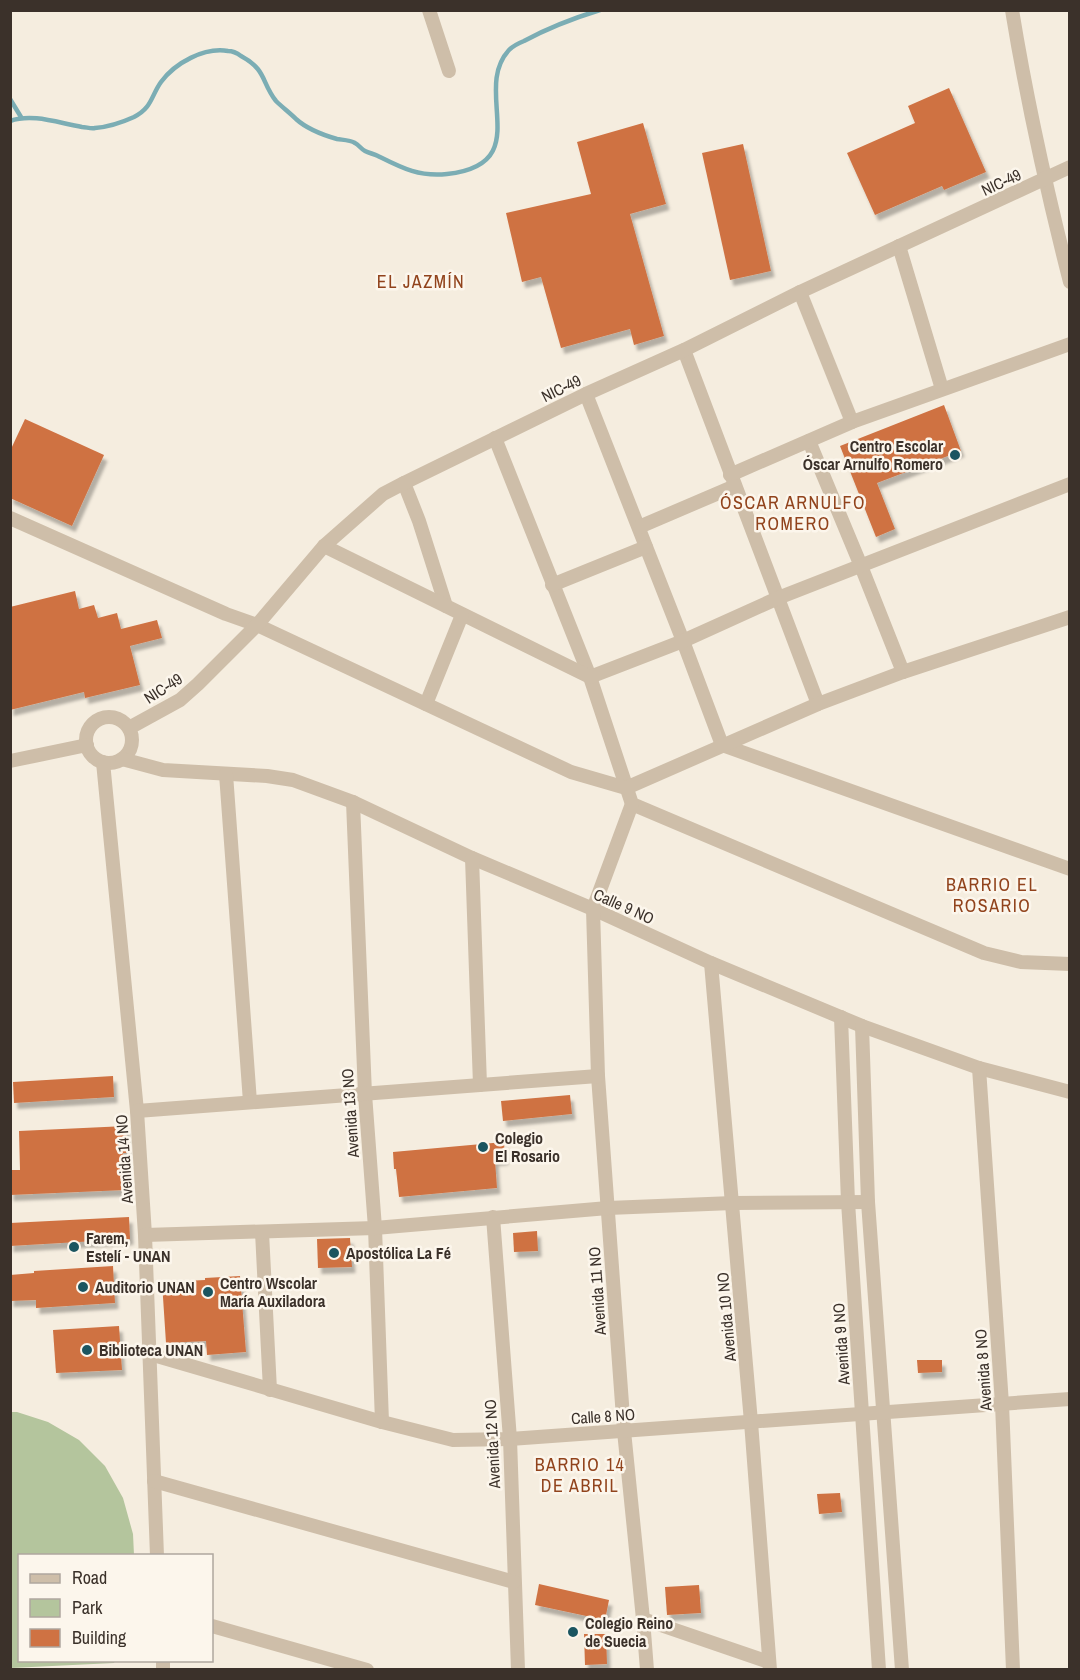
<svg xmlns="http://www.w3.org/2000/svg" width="1080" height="1680" font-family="'Archivo Narrow',sans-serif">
<defs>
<filter id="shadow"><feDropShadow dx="3.5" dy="6" stdDeviation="1.5" flood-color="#0004"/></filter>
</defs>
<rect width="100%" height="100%" fill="#f5eddf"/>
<path fill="#b4c59d" d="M 11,1412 L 17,1412 L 48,1422 L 79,1440 L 105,1466 L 123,1498 L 133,1534 L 134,1555 L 20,1556 L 20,1660 L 115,1661 L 114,1663 L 11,1668 Z"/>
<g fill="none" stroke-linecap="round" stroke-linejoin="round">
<g stroke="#7badb4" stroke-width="4.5">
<path d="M 10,99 L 21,117"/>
<path d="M 10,121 C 33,113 58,123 82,127 C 86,127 91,129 95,128 C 108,127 123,122 134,117 C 152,108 151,96 161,82 C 175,63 204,47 228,51 C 233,51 237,53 241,56 C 267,70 261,82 276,101 C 282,107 290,113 296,119 C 307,129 323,135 337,139 C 343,140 350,140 355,143 C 359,145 361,149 365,151 C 369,153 374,154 378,156 C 402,168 419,177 447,174 C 537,164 471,91 509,50 C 513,46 519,43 524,41 C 548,28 574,18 600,10"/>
</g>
</g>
<g fill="#cf7243" filter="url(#shadow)">
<path d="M 949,88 L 986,172 L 944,190 L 942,186 L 875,215 L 847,153 L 915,123 L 908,106 Z"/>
<path d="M 643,123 L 666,204 L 630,214 L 664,336 L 634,345 L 630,329 L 561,348 L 541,277 L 522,282 L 506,213 L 591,194 L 577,142 Z"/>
<path d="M 743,144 L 771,271 L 730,280 L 702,153 Z"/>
<path d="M 944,405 L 961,451 L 877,483 L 895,529 L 876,537 L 840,446 Z"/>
<path d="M 25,419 L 104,455 L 72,526 L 10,498 L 10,451 Z"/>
<path d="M 75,591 L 79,609 L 94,605 L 98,618 L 117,613 L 121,629 L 157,620 L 162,638 L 130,646 L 140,685 L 85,698 L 84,692 L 10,710 L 10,607 Z"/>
<path d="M 113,1076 L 114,1097 L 14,1103 L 13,1082 Z"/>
<path d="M 570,1095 L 572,1114 L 503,1121 L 501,1101 Z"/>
<path d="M 126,1126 L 127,1153 L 123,1153 L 125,1190 L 10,1195 L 10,1170 L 20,1170 L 19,1131 Z"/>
<path d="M 504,1142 L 505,1159 L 495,1160 L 497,1188 L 399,1197 L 396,1169 L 394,1169 L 393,1152 Z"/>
<path d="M 129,1217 L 130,1239 L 10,1246 L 10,1223 Z"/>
<path d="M 537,1231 L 538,1251 L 514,1252 L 513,1233 Z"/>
<path d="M 350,1238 L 352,1267 L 318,1268 L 317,1239 Z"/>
<path d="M 113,1266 L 115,1303 L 36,1308 L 36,1300 L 10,1301 L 10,1275 L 34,1273 L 34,1271 Z"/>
<path d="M 240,1276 L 246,1352 L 207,1355 L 206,1341 L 166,1343 L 162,1282 L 205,1280 L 205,1278 Z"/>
<path d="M 119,1326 L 122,1370 L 56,1373 L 53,1330 Z"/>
<path d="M 917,1360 L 942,1360 L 942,1372 L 918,1373 Z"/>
<path d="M 840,1493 L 842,1512 L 819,1514 L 817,1494 Z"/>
<path d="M 539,1584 L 609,1600 L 605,1620 L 535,1605 Z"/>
<path d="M 699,1585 L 701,1613 L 667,1615 L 665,1587 Z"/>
<path d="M 584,1634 L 606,1634 L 607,1664 L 585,1665 Z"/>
</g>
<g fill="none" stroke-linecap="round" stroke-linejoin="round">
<g stroke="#cebea9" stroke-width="14">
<path d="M 429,10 L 449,71"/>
<path d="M 1012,10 C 1027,102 1047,192 1070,282"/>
<path d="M 899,246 L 942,389"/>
<path d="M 800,292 L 852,422"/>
<path d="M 684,350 L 818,704"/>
<path d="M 586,394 L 683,641 L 722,745 L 1070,869"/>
<path d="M 495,438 L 590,677 L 632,804 L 984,953 L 1021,962 L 1070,964"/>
<path d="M 809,441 L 861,566 L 903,672"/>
<path d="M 730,475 L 852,422 L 1070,344"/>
<path d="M 404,483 L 419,521 L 446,606"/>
<path d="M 10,518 L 226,614 L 257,625 L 571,772 L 626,788 L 818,704 L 903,672 L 1070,617"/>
<path d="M 639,527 L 735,486"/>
<path d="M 324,546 L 590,677 L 683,641 L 778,598 L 1070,484"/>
<path d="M 552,585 L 646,547"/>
<path d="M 426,704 L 462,615"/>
<circle cx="109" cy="740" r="23"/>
<path d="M 129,728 L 180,700 L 198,684 L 257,625 L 324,546 L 383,494 L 404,483 L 586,394 L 684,350 L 800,292 L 1070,167"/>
<path d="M 122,759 L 163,770 L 267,776 L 293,780 L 353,802 L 472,858 L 593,909 L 711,963 L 862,1026 L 979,1068 L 1070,1092"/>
<path d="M 10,761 L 87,745"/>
<path d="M 103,762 L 137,1111 L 145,1235 L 157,1556"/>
<path d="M 226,774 L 250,1102"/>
<path d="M 353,802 L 365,1094 L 375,1228 L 382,1422"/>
<path d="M 632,804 L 593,909 L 598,1076 L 624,1431 L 643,1619 L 647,1670"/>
<path d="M 472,858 L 480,1085"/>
<path d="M 711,963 L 751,1422 L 770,1670"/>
<path d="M 841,1017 L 848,1202 L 879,1670"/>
<path d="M 862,1026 L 868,1202 L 902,1670"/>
<path d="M 979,1068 L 1002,1404 L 1013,1670"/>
<path d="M 137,1111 L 598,1076"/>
<path d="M 493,1217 L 510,1439 L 518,1670"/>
<path d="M 262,1232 L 270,1390"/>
<path d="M 145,1235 L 375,1228 L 608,1208 L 733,1203 L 868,1202"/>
<path d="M 150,1354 L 382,1422 L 453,1440 L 510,1439 L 1070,1399"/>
<path d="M 154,1481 L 514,1582"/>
<path d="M 643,1619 L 769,1662"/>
<path d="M 212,1626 L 367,1670"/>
<path d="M 163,1660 L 163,1670"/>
</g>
</g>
<g fill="#1b5560" stroke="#fcf6ec" stroke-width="2">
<circle cx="955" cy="455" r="6"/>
<circle cx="483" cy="1147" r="6"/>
<circle cx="74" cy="1247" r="6"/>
<circle cx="334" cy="1253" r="6"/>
<circle cx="83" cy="1287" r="6"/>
<circle cx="208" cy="1292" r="6"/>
<circle cx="87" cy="1350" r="6"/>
<circle cx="573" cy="1632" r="6"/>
</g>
<g text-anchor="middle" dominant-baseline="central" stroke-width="5" stroke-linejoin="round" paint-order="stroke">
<g font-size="16" fill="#3b312a" stroke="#fcf6ec">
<text transform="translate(1001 182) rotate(-25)">NIC-49</text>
<text transform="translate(561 388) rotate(-26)">NIC-49</text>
<text transform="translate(163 688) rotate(-33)">NIC-49</text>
<text transform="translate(624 906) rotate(24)">Calle 9 NO</text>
<text transform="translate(350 1113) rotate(-94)">Avenida 13 NO</text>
<text transform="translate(124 1159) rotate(-94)">Avenida 14 NO</text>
<text transform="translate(597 1291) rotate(-94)">Avenida 11 NO</text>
<text transform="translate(726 1317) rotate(-95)">Avenida 10 NO</text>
<text transform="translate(841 1344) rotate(-94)">Avenida 9 NO</text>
<text transform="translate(983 1370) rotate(-94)">Avenida 8 NO</text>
<text transform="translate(603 1416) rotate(-4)">Calle 8 NO</text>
<text transform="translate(492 1444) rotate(-93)">Avenida 12 NO</text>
</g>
<g font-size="16" font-weight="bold" fill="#3b312a" stroke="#fcf6ec" text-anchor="start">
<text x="943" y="446" text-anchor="end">Centro Escolar<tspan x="943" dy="18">Óscar Arnulfo Romero</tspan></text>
<text x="495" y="1138">Colegio<tspan x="495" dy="18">El Rosario</tspan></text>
<text x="86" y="1238">Farem,<tspan x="86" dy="18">Estelí - UNAN</tspan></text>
<text x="346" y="1253">Apostólica La Fé</text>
<text x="220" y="1283">Centro Wscolar<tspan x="220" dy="18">María Auxiladora</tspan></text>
<text x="95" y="1287">Auditorio UNAN</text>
<text x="99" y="1350">Biblioteca UNAN</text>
<text x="585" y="1623">Colegio Reino<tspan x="585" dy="18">de Suecia</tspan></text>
</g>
<g font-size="18" letter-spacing="1.5" fill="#91431c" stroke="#fcf6ec">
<text x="421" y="281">EL JAZMÍN</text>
<text x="793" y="502">ÓSCAR ARNULFO<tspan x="793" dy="21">ROMERO</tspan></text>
<text x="992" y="884">BARRIO EL<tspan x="992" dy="21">ROSARIO</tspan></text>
<text x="580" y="1464">BARRIO 14<tspan x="580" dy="21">DE ABRIL</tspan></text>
</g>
</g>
<rect width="1080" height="1680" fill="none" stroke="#3b312a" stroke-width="24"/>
<rect x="18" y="1554" width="195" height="108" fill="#fcf6ec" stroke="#afa79e" stroke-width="1.5"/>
<rect x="30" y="1574" width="30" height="9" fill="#cebea9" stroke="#afa79e" stroke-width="1.5"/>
<text x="72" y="1584" font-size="18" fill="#3b312a">Road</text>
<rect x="30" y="1599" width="30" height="18" fill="#b4c59d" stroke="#afa79e" stroke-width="1.5"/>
<text x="72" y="1614" font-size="18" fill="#3b312a">Park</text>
<rect x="30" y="1629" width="30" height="18" fill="#cf7243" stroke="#afa79e" stroke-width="1.5"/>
<text x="72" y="1644" font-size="18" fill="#3b312a">Building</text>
</svg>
